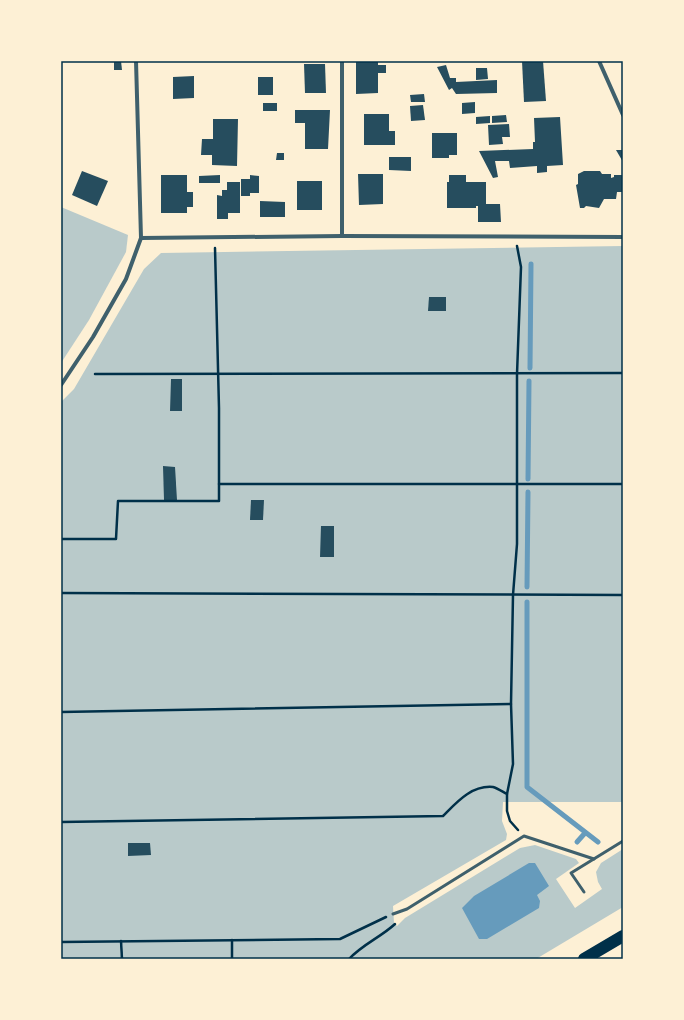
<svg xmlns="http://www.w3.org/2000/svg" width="684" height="1020" font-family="Raleway,sans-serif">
<rect width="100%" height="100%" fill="#fdf0d5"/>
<g fill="#b9caca">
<path d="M 61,207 L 128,235 L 126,252 L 89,320 L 61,363 Z"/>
<path d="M 623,246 L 623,802 L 503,802 L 502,821 L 507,834 L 506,840 L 393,906 L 394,923 L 397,926 L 405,918 L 520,848 L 535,845 L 576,859 L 579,863 L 556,879 L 575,908 L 602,889 L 598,882 L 596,872 L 601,863 L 623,849 L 623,907 L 536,959 L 61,959 L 61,402 L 74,389 L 144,269 L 161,253 Z"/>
</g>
<path fill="#669bbc" d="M 529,863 L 535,863 L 549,886 L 537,895 L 540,901 L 539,908 L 487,939 L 479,939 L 462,908 L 474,896 Z"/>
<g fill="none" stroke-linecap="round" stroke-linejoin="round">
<g stroke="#669bbc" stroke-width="5">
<path d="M 530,368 L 531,264"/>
<path d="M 528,479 L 529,381"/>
<path d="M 527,587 L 528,492"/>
<path d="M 527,602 L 527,787 L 598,842"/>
<path d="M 577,842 L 585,833"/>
</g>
</g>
<g fill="#264d5e">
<path d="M 114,61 L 121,61 L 122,70 L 114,70 Z"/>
<path d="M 356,61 L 378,61 L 378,65 L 386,65 L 386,73 L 378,73 L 378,93 L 356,94 Z"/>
<path d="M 522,61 L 543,61 L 546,101 L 524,102 Z"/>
<path d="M 304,64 L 325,64 L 326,93 L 305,93 Z"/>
<path d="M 446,65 L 450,78 L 456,78 L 456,82 L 497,80 L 497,93 L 456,94 L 452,88 L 449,90 L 437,67 Z"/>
<path d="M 476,68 L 487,68 L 488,79 L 476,80 Z"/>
<path d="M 194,76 L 194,98 L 173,99 L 173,77 Z"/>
<rect x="258" y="77" width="15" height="18"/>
<path d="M 424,94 L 425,102 L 411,102 L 410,95 Z"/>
<path d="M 475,102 L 475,113 L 462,114 L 462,103 Z"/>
<rect x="263" y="103" width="14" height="8"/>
<path d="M 423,105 L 425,120 L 411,121 L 410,106 Z"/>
<path d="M 295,110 L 330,110 L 328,149 L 305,149 L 305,123 L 295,123 Z"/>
<path d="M 364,114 L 389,114 L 389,131 L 395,131 L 395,145 L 364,145 Z"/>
<path d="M 506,115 L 507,122 L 492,123 L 492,116 Z"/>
<path d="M 490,116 L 490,123 L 476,124 L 476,117 Z"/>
<path d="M 560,117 L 563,165 L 547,166 L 547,172 L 537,173 L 537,166 L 510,168 L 509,161 L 495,161 L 498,177 L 493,178 L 479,151 L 533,149 L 533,142 L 535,142 L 534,118 Z"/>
<path d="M 213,119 L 238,119 L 237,166 L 212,165 L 212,155 L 201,155 L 202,139 L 213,139 Z"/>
<path d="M 509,124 L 510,137 L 502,137 L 503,144 L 489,145 L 488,125 Z"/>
<path d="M 432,133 L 457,133 L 457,155 L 449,155 L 449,158 L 432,158 Z"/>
<path d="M 616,150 L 623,150 L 623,162 Z"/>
<path d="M 277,153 L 284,153 L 284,160 L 276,160 Z"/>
<path d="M 389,157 L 411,157 L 411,171 L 389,170 Z"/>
<path d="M 82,171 L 108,181 L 97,206 L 72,195 Z"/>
<path d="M 584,171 L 600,171 L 602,174 L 611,174 L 611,178 L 614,177 L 614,175 L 623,175 L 623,192 L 617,192 L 616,199 L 604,199 L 599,208 L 586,206 L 584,208 L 580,208 L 576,185 L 578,184 L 578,174 Z"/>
<path d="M 358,174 L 383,174 L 383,204 L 359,205 Z"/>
<path d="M 161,175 L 187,175 L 187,192 L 193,192 L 193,207 L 187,207 L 187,213 L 161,213 Z"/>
<path d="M 220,175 L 220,183 L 199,183 L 199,176 Z"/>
<path d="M 250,175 L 259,176 L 259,193 L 250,193 L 250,196 L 241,196 L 241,179 L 250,179 Z"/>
<path d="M 449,175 L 466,175 L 466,182 L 486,182 L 486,204 L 500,204 L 501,222 L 478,222 L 478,206 L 476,206 L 476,208 L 447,208 L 447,182 L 449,182 Z"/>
<rect x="297" y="181" width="25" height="29"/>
<path d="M 227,182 L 240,182 L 240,213 L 228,213 L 228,219 L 217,219 L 217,195 L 222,196 L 222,190 L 227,190 Z"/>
<path d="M 260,201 L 285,202 L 285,217 L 260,217 Z"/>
<path d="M 429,297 L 446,297 L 446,311 L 428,311 Z"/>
<path d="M 171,379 L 182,379 L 182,411 L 170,411 Z"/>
<path d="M 163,466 L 175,467 L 177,500 L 164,500 Z"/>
<path d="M 251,500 L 264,500 L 263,520 L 250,520 Z"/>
<path d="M 321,526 L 334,526 L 334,557 L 320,557 Z"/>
<path d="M 128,843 L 150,843 L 151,855 L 128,856 Z"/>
</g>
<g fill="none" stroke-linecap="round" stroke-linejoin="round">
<g stroke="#003049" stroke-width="2.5">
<path d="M 517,246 L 521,267 L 517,374 L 517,544 L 513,595 L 511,704 L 513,764 L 507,794 L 507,811 L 510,821 L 518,830"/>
<path d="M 95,374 L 623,373"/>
<path d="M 219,484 L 623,484"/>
<path d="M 61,539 L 116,539 L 118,501 L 219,501 L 219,408 L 215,248"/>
<path d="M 61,593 L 623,595"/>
<path d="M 61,712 L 511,704"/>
<path d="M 61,822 L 443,816 C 456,803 471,785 493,787 C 497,788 503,792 507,794"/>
<path d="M 121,941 L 122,959"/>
<path d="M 61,942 L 340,939 L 386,917"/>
<path d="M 232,959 L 232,940"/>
<path d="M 349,959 C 363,944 381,937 395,924"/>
</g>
<g stroke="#3f606c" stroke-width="3">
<path d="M 584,892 L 571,873 L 623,841"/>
<path d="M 393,914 L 407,909 L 524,836 L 594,859"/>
</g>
<g stroke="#3f606c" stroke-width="4">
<path d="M 342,61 L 342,236"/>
<path d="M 599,61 L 623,115"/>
<path d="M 141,238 L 342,236 L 623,237"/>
<path d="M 61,385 L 93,337 L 126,279 L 141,238 L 136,61"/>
</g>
<path stroke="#003049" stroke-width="12" d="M 584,959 L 623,936"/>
</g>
<rect width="684" height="1020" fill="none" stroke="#fdf0d5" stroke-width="124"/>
<rect x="62" y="62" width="560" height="896" fill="none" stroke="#003049" stroke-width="1.5"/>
</svg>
